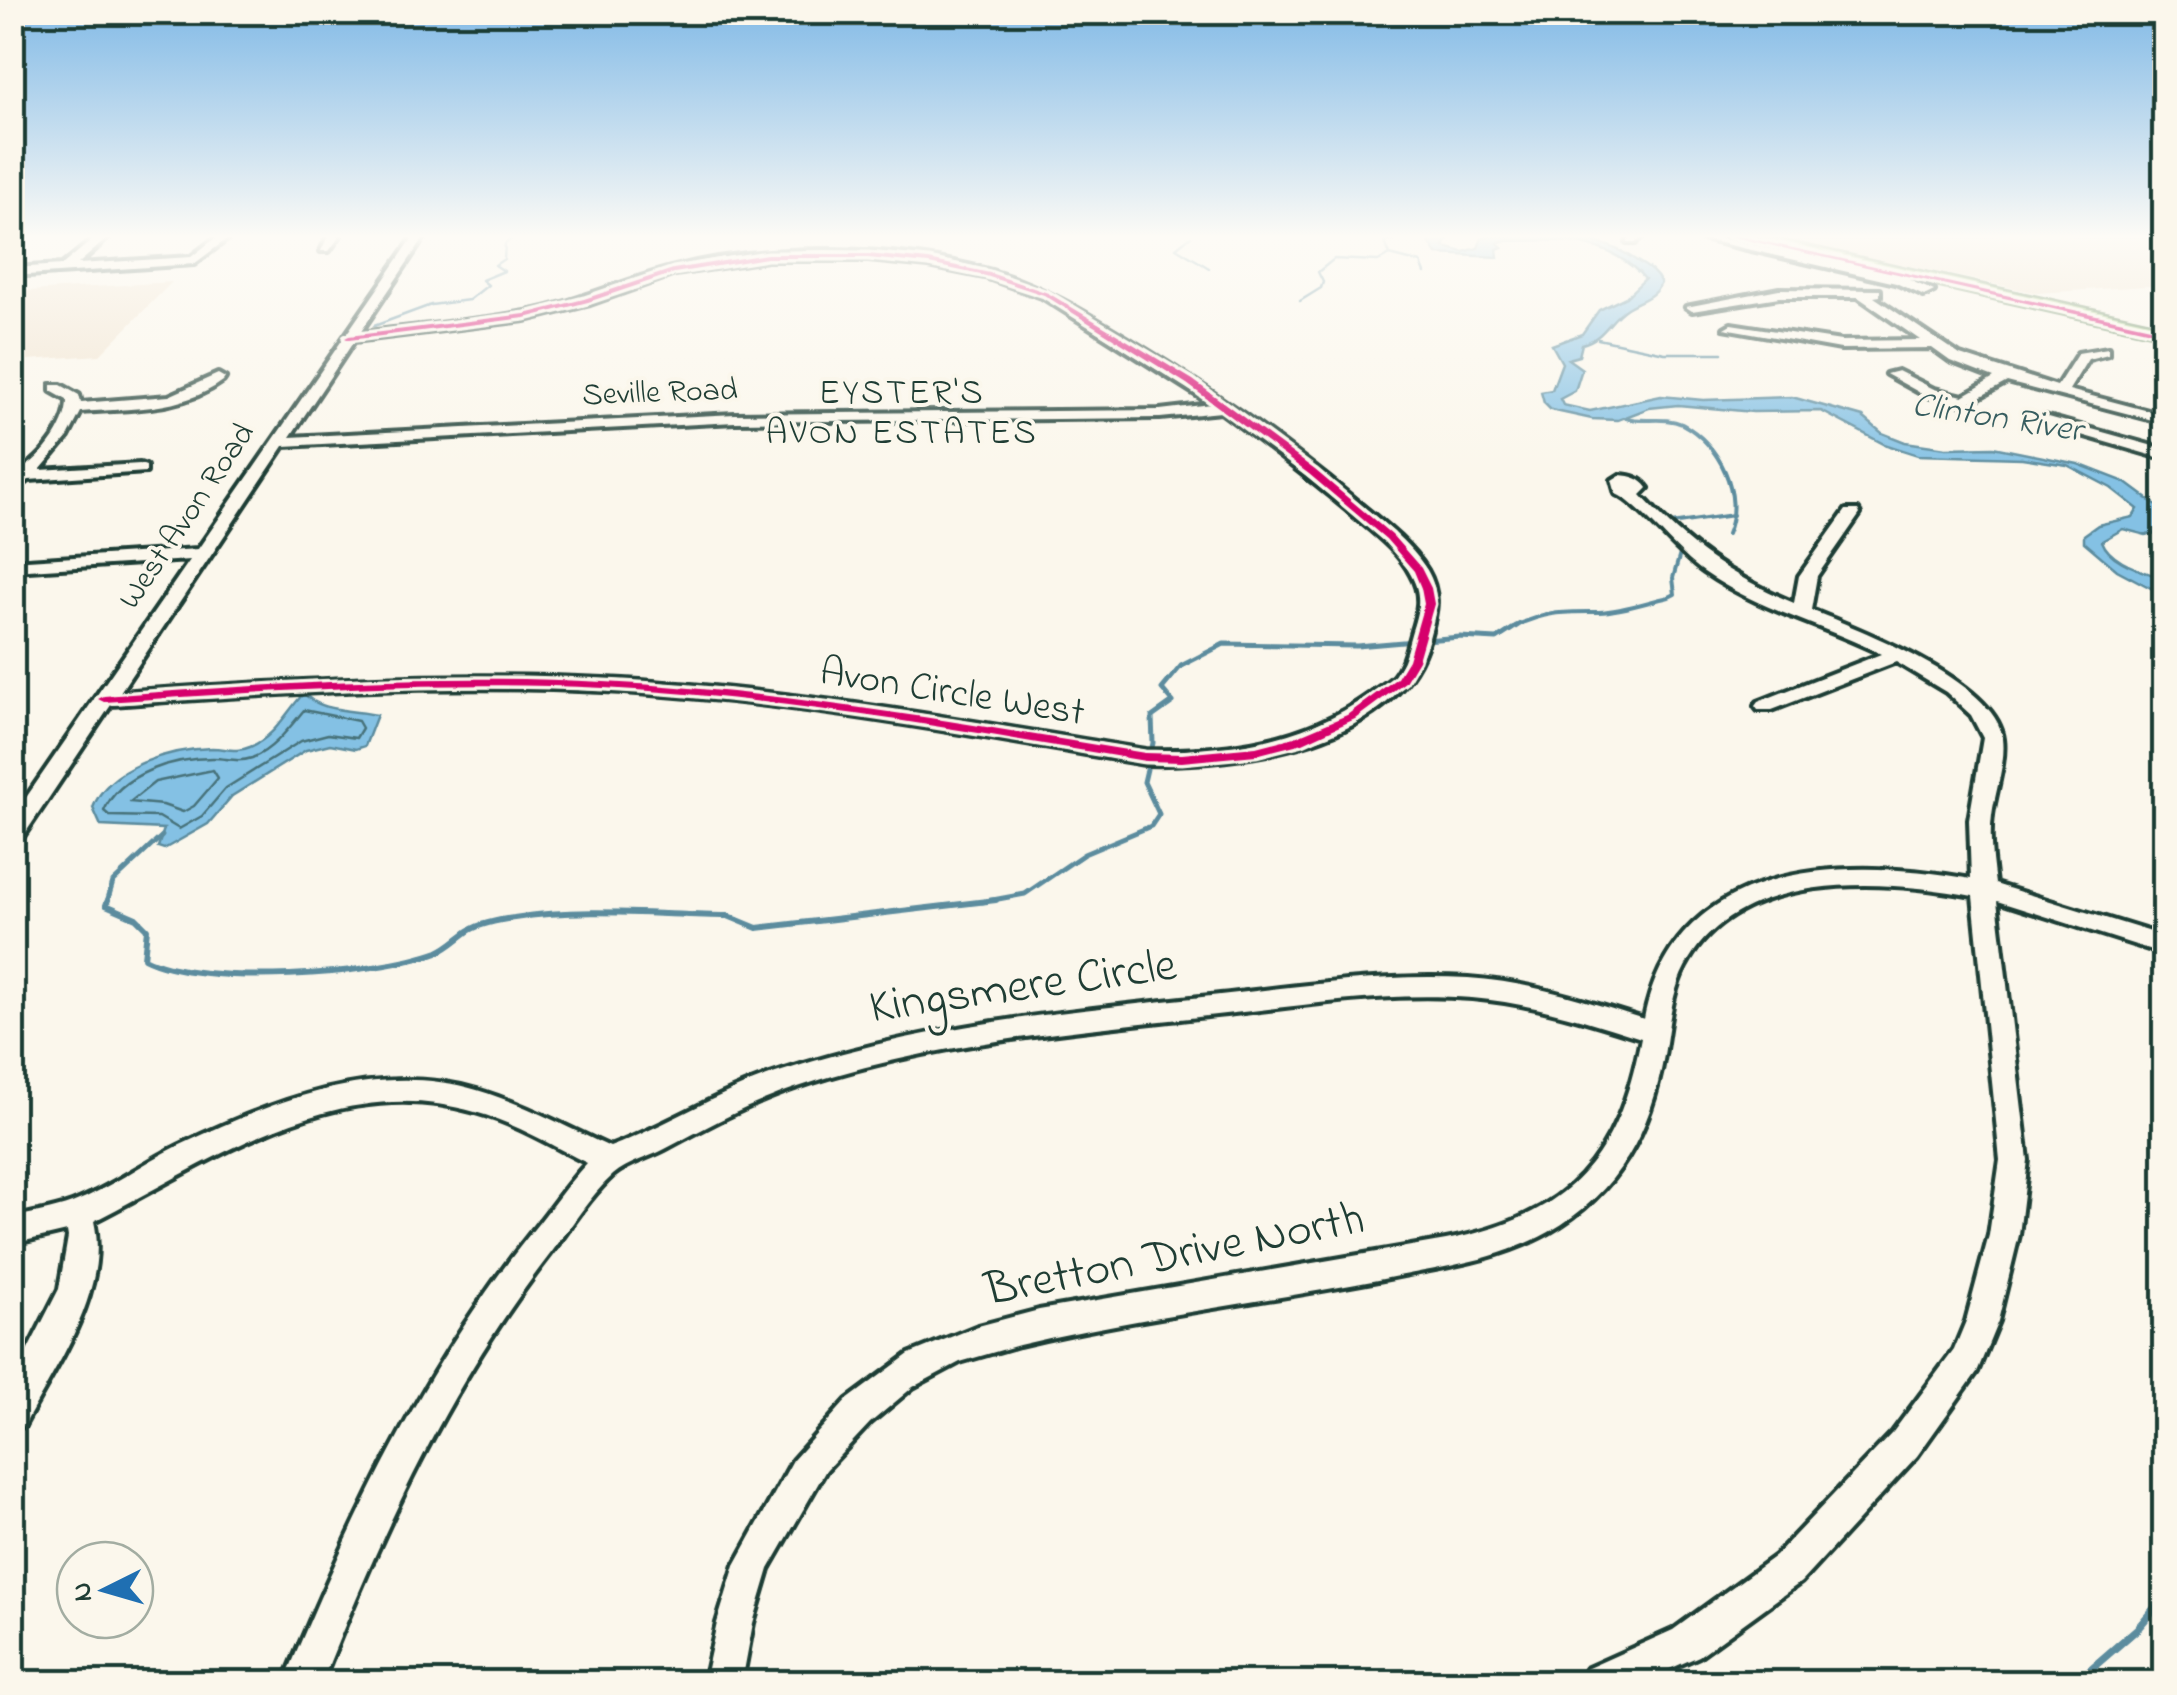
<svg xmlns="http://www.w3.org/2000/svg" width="2177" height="1695" font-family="'Indie Flower',sans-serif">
<rect width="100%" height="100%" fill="#fbf7ec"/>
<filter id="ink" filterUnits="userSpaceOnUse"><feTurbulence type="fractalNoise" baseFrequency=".01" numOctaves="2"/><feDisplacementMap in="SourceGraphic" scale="20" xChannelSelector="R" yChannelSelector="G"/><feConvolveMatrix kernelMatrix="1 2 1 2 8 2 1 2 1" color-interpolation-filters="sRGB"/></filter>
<g filter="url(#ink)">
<g fill="#f0e3cf">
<path d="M 1767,236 L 2164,236 L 2164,285 L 2037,293 Z"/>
<path d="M 172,282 L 100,355 L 13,361 L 13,292 Z"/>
</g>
<path fill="#b0d793" stroke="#688a64" stroke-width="2.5" d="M 1706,236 L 1767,236 L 2164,324 L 2164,338 Z"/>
<g fill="#84c1e4" stroke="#5c8c9e" stroke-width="2.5">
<path d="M 1425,236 L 1449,236 L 1444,247 L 1463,252 L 1478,248 L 1482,238 L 1494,236 C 1542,236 1592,232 1631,257 C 1644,266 1654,269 1661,283 C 1654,298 1640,300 1627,308 C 1608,320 1605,338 1582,344 L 1579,356 L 1568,359 L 1582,369 L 1575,391 L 1560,399 L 1563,405 L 1590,411 L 1661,396 L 1703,400 L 1792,397 L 1863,417 L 1882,433 L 1905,442 L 1946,448 L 1993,447 L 2078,464 L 2125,482 L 2164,511 L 2164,532 L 2146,535 L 2123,529 L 2102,541 C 2110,563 2144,571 2164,579 L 2164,595 L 2117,570 L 2084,542 L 2084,535 L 2098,525 L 2133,517 L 2138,509 L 2111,488 L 2067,465 L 2022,458 L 1918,455 L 1884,444 L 1821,411 L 1753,412 L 1678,405 L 1649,408 L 1618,420 L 1592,419 L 1551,410 L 1544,403 L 1541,392 L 1552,390 L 1562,363 L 1552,345 L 1582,334 L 1599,310 L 1626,297 L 1645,279 C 1608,236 1554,240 1502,241 L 1498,243 L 1502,247 L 1497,249 L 1498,257 L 1437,254 Z"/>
<path d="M 304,693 C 318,712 356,710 377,715 L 365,746 L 356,749 L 330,744 L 306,750 L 232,796 L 208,824 L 164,849 L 158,847 L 164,829 L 101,826 L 93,808 C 108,766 171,749 212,748 C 225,748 237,753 250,747 C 275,737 286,712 304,693 Z"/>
</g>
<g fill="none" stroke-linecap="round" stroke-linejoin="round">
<g stroke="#47727a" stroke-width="2.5">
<path d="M 304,710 L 358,721 L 362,728 L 356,738 L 328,734 L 301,741 L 226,788 L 202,816 L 179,829 L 159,817 L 110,816 L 104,811 C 120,773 174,758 213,758 C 226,758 238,763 252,758 C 274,749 289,728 304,710 Z"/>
<path d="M 213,770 L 218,778 L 194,806 L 183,812 L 163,805 L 130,802 L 155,782 Z"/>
</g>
<g stroke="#5c8c9e" stroke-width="2.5">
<path d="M 1191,236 L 1176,248 L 1209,268"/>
<path d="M 1599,236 L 1621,236"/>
<path d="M 1589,239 L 1594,236"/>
<path d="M 1390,255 L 1385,242 L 1418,236"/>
<path d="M 1300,301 L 1321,288 L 1323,282 L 1318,272 L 1334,259 L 1378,261 L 1390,255 L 1421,263 L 1425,273"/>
<path d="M 374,326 L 431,305 L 469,300 L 488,285 L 482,280 L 504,271 L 495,265 L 504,259 L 505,244 L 514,236"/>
<path d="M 1598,339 L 1665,353 L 1722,353"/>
</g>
<g stroke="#5c8c9e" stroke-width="4">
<path d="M 1626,418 C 1644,423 1665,416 1682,424 C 1720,444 1744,495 1727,534"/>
<path d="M 1674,530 L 1671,524 L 1733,515"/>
<path d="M 1515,626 C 1548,611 1563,612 1599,612 C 1622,611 1647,602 1669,597 L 1675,594 L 1673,578 L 1682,547"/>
</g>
<g stroke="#5c8c9e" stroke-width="5">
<path d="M 2164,780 L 2159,789 L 2164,813"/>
<path d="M 107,902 L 113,882 L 162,836"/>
<path d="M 982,902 L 1025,894 L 1084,854 L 1151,826 L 1159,814 L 1144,782 L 1153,743 L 1152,717 L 1173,702 L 1162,689 L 1181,666 L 1224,644 L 1357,646 L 1460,637 L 1497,639 L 1520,624"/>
</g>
<path stroke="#5c8c9e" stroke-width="6" d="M 108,900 L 106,905 L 136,918 L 147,929 L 144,958 C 203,988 376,975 438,952 C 450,947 459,937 470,930 C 482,923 499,920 514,918 C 584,907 657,915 728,916 L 757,928 L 996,900"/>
<path stroke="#5c8c9e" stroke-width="8" d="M 2076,1682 L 2137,1629 L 2164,1597"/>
<defs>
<g id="minor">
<path d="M 97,236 L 110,236 L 78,264 L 191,257 L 218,236 L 231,236 L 194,264 L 12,276 L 12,268 L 62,265 Z"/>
<path d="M 328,236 L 340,236 L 329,251 L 321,251 Z"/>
<path d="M 414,236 L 425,236 L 360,333 C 415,326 471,322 526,312 C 575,303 621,281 670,268 C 766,243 896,244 992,271 C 1042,286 1083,311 1127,338 C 1206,386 1282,439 1353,498 C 1378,519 1409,541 1427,570 C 1441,594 1436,613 1429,638 C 1399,746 1240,766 1145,764 C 966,734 786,700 604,691 C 440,683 275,693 111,705 L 20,841 L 12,844 L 12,818 L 190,560 L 12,571 L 12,561 L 198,549 ZM 767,260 L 868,260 L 929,266 L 985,277 L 1042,297 L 1211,404 L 1160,410 L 735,414 L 290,437 L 354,341 L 525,320 L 590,304 L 675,274 ZM 1221,412 C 1266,445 1310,479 1353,515 C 1373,532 1399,551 1411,575 C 1423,596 1418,612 1411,634 C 1407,648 1404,664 1394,676 C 1388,683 1377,688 1370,694 C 1303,742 1226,752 1145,750 C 966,721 786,688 604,679 C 443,671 281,681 120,692 L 284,446 L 735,422 L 1160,418 Z"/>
<path d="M 1631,236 L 1644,236 L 1635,243 L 1627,243 Z"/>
<path d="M 1690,236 L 1710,236 L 1900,276 L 1934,291 L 1924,296 L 1896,283 Z"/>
<path d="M 1779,289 L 1880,290 L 1880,296 L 1874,297 L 1960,355 L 2057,386 L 2078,353 L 2108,348 L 2108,354 L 2088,359 L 2069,390 L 2164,415 L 2164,423 L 2007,382 L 1965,405 L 1924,395 L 1886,374 L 1898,371 L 1934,389 L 1963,396 L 1994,378 L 1950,361 L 1932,348 L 1841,349 L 1724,328 L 1731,324 L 1841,341 L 1920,340 L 1858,297 L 1779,297 L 1692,311 L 1686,307 Z"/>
<path d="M 218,374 L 225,378 L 223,381 C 181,412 130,408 81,412 L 68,437 L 40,470 L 140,464 L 146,466 L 146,472 L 29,480 L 12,493 L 13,473 C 38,465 68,426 67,400 L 51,391 L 51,385 L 61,385 L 79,395 L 81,403 L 169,396 Z"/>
<path d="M 2045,416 L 2164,449 L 2164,459 L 2040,423 L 2038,420 Z"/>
<path d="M 1620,475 C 1632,476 1641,478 1648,488 L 1641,495 C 1689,548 1729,575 1794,603 L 1799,576 L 1846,510 L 1858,510 L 1860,514 L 1817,576 L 1811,610 C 1858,629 1996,681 2003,739 C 2006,762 1995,792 1992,815 C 1989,838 1992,861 1995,884 L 2164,936 L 2164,954 L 1997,901 L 2028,1160 L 2019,1235 L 1998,1321 L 1977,1372 L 1917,1456 L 1801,1582 L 1699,1656 L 1640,1682 L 1580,1682 L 1586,1669 L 1673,1630 L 1775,1556 L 1893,1432 L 1954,1350 L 1966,1321 L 1989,1235 L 2000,1160 L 1973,896 C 1882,879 1736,869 1685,967 C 1671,993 1669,1027 1664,1055 C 1651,1131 1618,1193 1549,1232 C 1497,1261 1441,1267 1383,1279 C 1262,1302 1139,1317 1019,1345 L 960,1362 L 913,1387 L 870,1423 L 826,1470 L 769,1569 L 753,1623 L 742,1682 L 704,1682 L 717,1623 L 735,1565 L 793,1460 L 847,1400 L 909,1354 L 978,1326 L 1039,1310 L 1446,1240 C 1570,1216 1618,1159 1641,1038 C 1585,1020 1530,1003 1472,998 C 1386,991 1301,1006 1216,1015 C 1074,1031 928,1042 792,1089 C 747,1105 706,1127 665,1149 C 648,1158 628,1162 613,1175 C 589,1197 571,1227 551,1253 C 450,1383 382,1530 322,1682 L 284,1682 C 351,1521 424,1365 534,1229 C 552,1207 568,1183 587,1163 C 551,1145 515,1123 475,1112 C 335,1071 213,1161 94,1221 C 110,1291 55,1367 24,1426 L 12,1430 L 12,1381 L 59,1289 L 68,1237 L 67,1231 L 12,1244 L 12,1218 C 32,1213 53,1210 72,1203 C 109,1189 143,1163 178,1146 C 270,1102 375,1060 477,1090 C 524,1104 566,1127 610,1147 C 668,1125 721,1090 782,1071 C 924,1024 1072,1011 1220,995 C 1302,986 1385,973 1468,978 C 1529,982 1587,1001 1644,1019 C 1675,860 1842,856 1971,879 L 1969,820 L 1983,738 L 1971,715 L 1946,692 L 1896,662 L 1772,710 L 1758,710 L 1755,706 L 1758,702 L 1881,654 C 1823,625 1757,609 1704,572 C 1677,554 1639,503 1616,494 L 1612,480 Z"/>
</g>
</defs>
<use href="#minor" stroke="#1f3d34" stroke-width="8"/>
<use href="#minor" fill="#fbf7ec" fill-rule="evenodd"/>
<defs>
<g id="cycleway">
<path d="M 1729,236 L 1739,236 L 2164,330 L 2164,334 Z"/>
<path d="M 767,254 L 868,254 L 929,260 L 990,273 L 1048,293 L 1193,380 L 1315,470 L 1392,535 L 1421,568 L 1431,588 L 1434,604 L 1418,660 L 1405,682 L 1355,719 L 1303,743 L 1256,755 L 1182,762 L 1145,761 C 966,731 786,698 604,688 C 437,680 270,691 104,702 L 98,699 L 104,696 C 270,684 437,673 604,682 C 786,691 966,724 1145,753 L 1182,754 L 1256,747 L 1295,737 L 1347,715 L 1397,678 L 1408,660 L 1424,604 L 1421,588 L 1414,571 L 1386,539 L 1309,474 L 1187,384 L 1044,295 L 986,276 L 929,264 L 868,258 L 767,258 L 674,273 L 588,302 L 525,318 L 349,340 L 345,338 L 349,336 L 525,314 L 584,299 L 673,269 Z"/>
</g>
</defs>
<use href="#cycleway" stroke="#fbf7ec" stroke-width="7"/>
<use href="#cycleway" fill="#d6006c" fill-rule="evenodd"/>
</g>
</g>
<linearGradient id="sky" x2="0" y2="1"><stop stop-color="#80b9e6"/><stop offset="0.5" stop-color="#fdfbf6"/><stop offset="1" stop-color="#fdfbf6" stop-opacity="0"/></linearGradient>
<rect width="2177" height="473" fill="url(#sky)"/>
<g text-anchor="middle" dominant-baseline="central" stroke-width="8" stroke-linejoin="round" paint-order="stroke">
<g font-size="32" fill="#1f3d34" stroke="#fbf7ec">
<text transform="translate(660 394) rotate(-2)">Seville Road</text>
<text transform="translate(188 517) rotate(-56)">West Avon Road</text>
</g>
<g font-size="35" letter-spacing="2.5" fill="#1f3d34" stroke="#fbf7ec">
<text x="902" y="394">EYSTER'S<tspan x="902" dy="40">AVON ESTATES</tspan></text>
</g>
<g font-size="35" font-style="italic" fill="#385e60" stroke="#fbf7ec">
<text transform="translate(1997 419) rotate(9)">Clinton River</text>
</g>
<g font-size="40" fill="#1f3d34" stroke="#fbf7ec">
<text transform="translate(952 694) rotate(9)">Avon Circle West</text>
</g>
<g font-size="48" fill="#1f3d34" stroke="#fbf7ec">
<text transform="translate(1023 988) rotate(-8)">Kingsmere Circle</text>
<text transform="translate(1175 1256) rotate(-11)">Bretton Drive North</text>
</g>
</g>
<rect width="2177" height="1695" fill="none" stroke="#fbf7ec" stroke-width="50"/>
<rect x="25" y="25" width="2127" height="1645" fill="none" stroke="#1f3d34" stroke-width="4" filter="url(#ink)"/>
<g transform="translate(105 1590) rotate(265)"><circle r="48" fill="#fbf7ec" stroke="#a3ada2" stroke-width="2.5"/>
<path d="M0-8L18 38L0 25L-18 38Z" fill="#1f6fb2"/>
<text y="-15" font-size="28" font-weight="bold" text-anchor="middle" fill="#1f3d34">N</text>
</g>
</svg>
